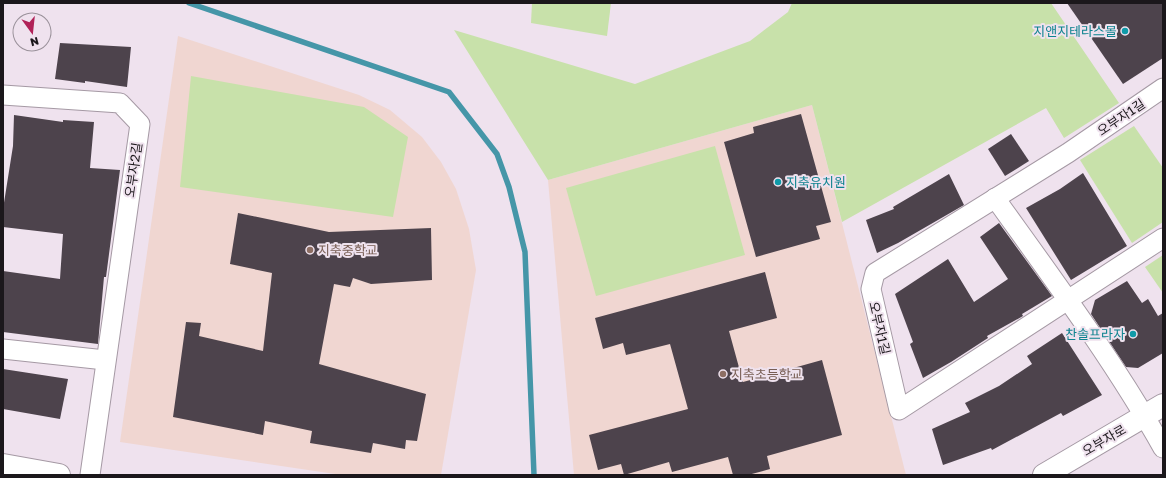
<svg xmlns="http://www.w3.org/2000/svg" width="1166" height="478" font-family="'Golos Text','Noto Sans KR',sans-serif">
<rect width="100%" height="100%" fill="#efe2ee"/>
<g fill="#f0d6d1">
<path d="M 178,36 L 359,95 L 390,110 L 422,137 L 441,162 L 456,189 L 469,229 L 476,270 L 441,475 L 342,475 L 120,442 Z"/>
<path d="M 812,105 L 906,475 L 574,475 L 548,180 Z"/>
</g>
<g fill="#c8e1aa">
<path d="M 532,3 L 611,3 L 607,36 L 531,23 Z"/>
<path d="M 792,3 L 1051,3 L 1119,103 L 1064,138 L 1046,108 L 842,222 L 812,105 L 548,180 L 454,30 L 635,84 L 750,41 L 788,12 Z"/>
<path d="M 191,76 L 364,107 L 408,137 L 393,217 L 180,187 Z"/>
<path d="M 1134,126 L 1163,168 L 1163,222 L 1132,243 L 1080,160 Z"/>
<path d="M 715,146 L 745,255 L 596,296 L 566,188 Z"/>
<path d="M 1163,255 L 1163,293 L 1145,267 Z"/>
</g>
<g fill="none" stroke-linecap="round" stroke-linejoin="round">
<path stroke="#4596a8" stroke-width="5.5" d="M 189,3 L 449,92 L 497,154 L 509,187 L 525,252 L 534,475"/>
</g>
<g fill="#4d434c">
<path d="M 1067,3 L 1163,3 L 1163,58 L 1123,84 Z"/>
<path d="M 60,43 L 131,47 L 127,87 L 85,81 L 85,83 L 55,79 Z"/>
<path d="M 801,114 L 831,222 L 816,226 L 820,239 L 756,257 L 724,142 L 754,133 L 753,127 Z"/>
<path d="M 14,115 L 63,122 L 63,120 L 94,122 L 90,168 L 120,170 L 106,277 L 104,277 L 98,344 L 3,332 L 3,271 L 60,279 L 63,234 L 3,227 L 3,209 L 13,146 Z"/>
<path d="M 1011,134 L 1029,161 L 1005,176 L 988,149 Z"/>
<path d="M 1083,173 L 1127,246 L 1071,280 L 1026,208 L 1060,189 Z"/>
<path d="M 949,174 L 964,205 L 898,243 L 877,253 L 866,220 L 894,209 L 893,207 Z"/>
<path d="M 238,213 L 329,232 L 431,228 L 432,280 L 371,284 L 353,278 L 350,287 L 334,284 L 319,364 L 426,394 L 417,441 L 406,440 L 405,449 L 373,443 L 371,453 L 310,443 L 312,431 L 265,421 L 263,435 L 173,417 L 186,322 L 201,323 L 199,336 L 263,351 L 272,273 L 230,264 Z"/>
<path d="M 999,223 L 1052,296 L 1022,314 L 1023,316 L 987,336 L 988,338 L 951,362 L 923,378 L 910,344 L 913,342 L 895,294 L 948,259 L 974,302 L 1008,279 L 980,237 Z"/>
<path d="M 765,272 L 777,318 L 729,331 L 743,382 L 822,360 L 842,435 L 767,456 L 770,469 L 748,475 L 733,475 L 728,457 L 672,472 L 669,462 L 624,475 L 621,464 L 598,470 L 589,435 L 688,409 L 670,344 L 626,355 L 623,343 L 603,349 L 595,318 Z"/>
<path d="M 1127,281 L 1142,303 L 1148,299 L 1158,316 L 1163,313 L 1163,353 L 1138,368 L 1126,367 L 1091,314 L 1095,300 Z"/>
<path d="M 1062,333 L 1102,395 L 1063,416 L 1061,413 L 992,450 L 991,448 L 943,465 L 932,429 L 970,412 L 965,403 L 999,386 L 1032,364 L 1027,356 Z"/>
<path d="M 3,369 L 68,379 L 60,419 L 3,409 Z"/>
</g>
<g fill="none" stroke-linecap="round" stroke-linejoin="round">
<defs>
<g id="street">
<path d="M 1163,88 L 1068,153 L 875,273 L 871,289 L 899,410 L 1163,238"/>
<path d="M 3,95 L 120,103 L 140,124 L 90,475"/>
<path d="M 995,198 C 1053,279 1114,361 1163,448"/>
<path d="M 3,349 L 105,360"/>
</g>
<g id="secondary">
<path d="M 3,465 L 59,475"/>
<path d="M 1044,475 L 1163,405"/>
</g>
</defs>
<use href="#street" stroke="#a599a4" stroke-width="21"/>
<use href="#secondary" stroke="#a599a4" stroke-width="24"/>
<use href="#street" stroke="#fff" stroke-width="19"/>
<use href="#secondary" stroke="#fff" stroke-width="22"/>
</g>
<g fill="#0f9aa8" stroke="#efe2ee" stroke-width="1.5">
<circle cx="1125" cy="31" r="4"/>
<circle cx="778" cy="182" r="4"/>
<circle cx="1133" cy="334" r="4"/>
</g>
<g fill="#8d6e63" stroke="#efe2ee" stroke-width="1.5">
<circle cx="310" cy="250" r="4"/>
<circle cx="723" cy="374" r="4"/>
</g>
<g text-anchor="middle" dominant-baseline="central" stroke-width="4" stroke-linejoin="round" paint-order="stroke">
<g font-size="13" fill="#0d838f" stroke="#efe2ee" text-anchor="end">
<text x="1117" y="31">지앤지테라스몰</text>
<text x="786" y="182" text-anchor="start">지축유치원</text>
<text x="1125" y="334">찬솔프라자</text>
</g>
<g font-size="13" fill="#1b171b" stroke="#efe2ee">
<text transform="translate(1121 117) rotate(-34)">오부자1길</text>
<text transform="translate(133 170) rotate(-82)">오부자2길</text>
<text transform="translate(880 328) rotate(77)">오부자1길</text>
<text transform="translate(1104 440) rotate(-30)">오부자로</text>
</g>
<g font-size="13" fill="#785e54" stroke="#efe2ee" text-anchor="start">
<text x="318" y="250">지축중학교</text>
<text x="731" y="374">지축초등학교</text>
</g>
</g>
<rect width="1166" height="478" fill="none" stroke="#1b171b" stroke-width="8"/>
<g transform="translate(32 32) rotate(165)"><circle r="19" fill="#efe2ee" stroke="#9a919a"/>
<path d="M0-3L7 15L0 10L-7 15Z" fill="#b02157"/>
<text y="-6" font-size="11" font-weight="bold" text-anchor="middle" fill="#1b171b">N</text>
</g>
</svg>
